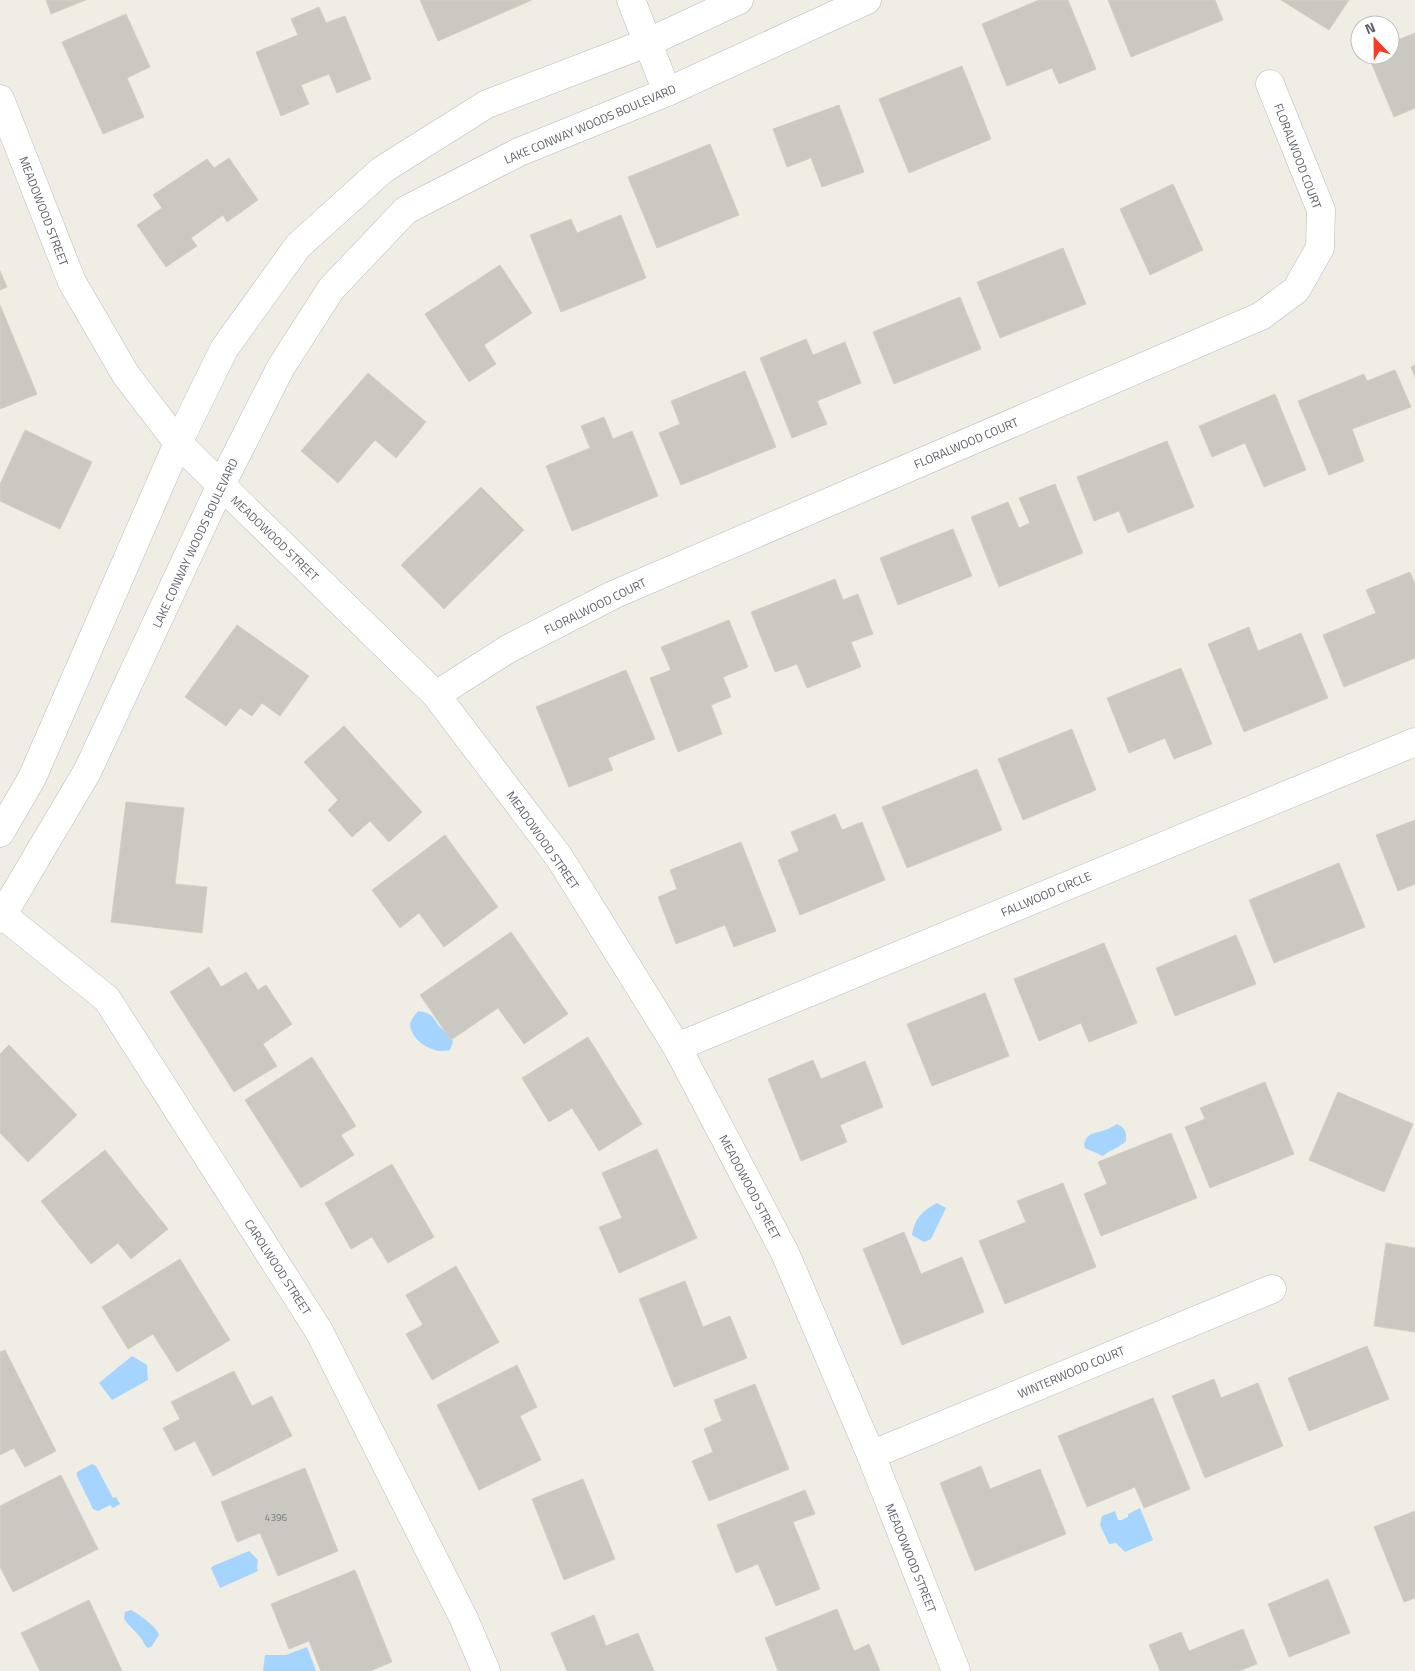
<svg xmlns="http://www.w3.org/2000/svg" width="1415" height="1671" font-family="'Titillium Web',sans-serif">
<rect width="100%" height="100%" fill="#efede4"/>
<g fill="#a5d5ff">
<path d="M 418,1011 C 433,1013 432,1017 440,1027 C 446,1033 450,1034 453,1042 L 450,1050 C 435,1055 412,1042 410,1025 C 410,1020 415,1015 418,1011 Z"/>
<path d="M 1117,1124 C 1125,1128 1127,1132 1126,1141 C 1122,1146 1110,1150 1103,1156 L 1085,1148 L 1084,1144 C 1088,1132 1094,1134 1105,1130 C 1109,1129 1113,1126 1117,1124 Z"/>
<path d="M 937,1203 L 946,1208 L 931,1239 L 924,1242 L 912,1235 C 914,1219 923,1210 937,1203 Z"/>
<path d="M 132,1356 L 147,1365 L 148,1380 L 112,1400 L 99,1383 Z"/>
<path d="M 92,1464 L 96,1466 L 113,1498 L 116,1497 L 120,1504 L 113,1508 L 110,1505 L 98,1511 L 93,1509 L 77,1476 L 77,1472 Z"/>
<path d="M 1140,1508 L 1153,1540 L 1125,1552 L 1116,1543 L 1109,1544 L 1100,1525 L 1102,1516 L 1115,1511 L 1118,1520 L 1122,1520 L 1128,1517 L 1128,1514 Z"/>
<path d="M 249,1551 L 258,1560 L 257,1568 L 258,1571 L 220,1588 L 211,1568 L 213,1566 Z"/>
<path d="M 131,1610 C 139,1614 158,1628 159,1635 L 152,1646 L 148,1648 C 144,1645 144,1642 141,1638 C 135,1631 129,1626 124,1619 L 125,1612 Z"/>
<path d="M 307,1647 L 316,1671 L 263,1671 L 265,1655 L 286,1655 Z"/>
</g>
<g fill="#cac8c1" stroke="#d5cfc2">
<path d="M 46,0 L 86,0 L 51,14 Z"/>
<path d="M 420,0 L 532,0 L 438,41 Z"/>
<path d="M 1039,0 L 1068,0 L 1096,69 L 1059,84 L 1052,68 L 1007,86 L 982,24 Z"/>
<path d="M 1108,0 L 1215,0 L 1223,20 L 1131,57 Z"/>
<path d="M 1281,0 L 1349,0 L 1329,30 Z"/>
<path d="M 319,7 L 326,23 L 345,16 L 371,79 L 337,93 L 329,74 L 301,85 L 309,104 L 281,116 L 256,52 L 298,35 L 291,19 Z"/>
<path d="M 126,14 L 150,67 L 127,78 L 144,117 L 103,134 L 62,42 Z"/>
<path d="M 1415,33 L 1415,108 L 1394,117 L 1368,55 L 1390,55 L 1390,43 Z"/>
<path d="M 962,66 L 991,139 L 909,173 L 879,99 Z"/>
<path d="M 839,105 L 864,172 L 822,187 L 811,158 L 787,167 L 773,129 Z"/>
<path d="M 710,144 L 739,215 L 657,248 L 628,177 Z"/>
<path d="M 229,158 L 258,200 L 227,222 L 223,215 L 191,238 L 197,246 L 166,267 L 137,225 L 162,208 L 153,195 L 207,159 L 214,168 Z"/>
<path d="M 1173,184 L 1203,250 L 1150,275 L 1120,209 Z"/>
<path d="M 621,215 L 646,278 L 561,312 L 530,235 L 571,219 L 577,233 Z"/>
<path d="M 1063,248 L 1086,304 L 1000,338 L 977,282 Z"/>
<path d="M 500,265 L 532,313 L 484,345 L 496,364 L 469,382 L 425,314 Z"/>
<path d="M 0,271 L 7,287 L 0,290 Z"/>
<path d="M 960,297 L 981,349 L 894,384 L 873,332 Z"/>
<path d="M 0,305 L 37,394 L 0,409 Z"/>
<path d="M 806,339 L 813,355 L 845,342 L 861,383 L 817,401 L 827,424 L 792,438 L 760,358 Z"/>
<path d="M 1415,365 L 1415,377 L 1411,367 Z"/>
<path d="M 1395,370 L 1411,407 L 1352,429 L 1364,461 L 1329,475 L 1298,401 L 1364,374 L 1367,381 Z"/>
<path d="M 745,371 L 776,447 L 681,485 L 659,433 L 680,424 L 671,401 Z"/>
<path d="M 368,373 L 426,422 L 396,458 L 375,440 L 338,483 L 301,451 Z"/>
<path d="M 1275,394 L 1306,470 L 1264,487 L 1245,443 L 1212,457 L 1199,426 Z"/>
<path d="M 604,417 L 613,439 L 632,431 L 658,496 L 572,531 L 546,466 L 590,448 L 581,426 Z"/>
<path d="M 25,430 L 92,462 L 60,529 L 0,501 L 0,484 Z"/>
<path d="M 1167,441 L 1194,507 L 1128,533 L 1119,511 L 1094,521 L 1077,477 Z"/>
<path d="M 1055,484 L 1083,553 L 999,587 L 971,517 L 1008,502 L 1019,528 L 1030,523 L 1019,498 Z"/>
<path d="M 481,487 L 524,530 L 444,609 L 401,565 Z"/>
<path d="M 953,529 L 972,576 L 898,605 L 880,558 Z"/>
<path d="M 1410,572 L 1415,584 L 1415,658 L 1344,687 L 1323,635 L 1376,613 L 1366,590 Z"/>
<path d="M 835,579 L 843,600 L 858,594 L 873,634 L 851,642 L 861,667 L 807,688 L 797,664 L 775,672 L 751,612 Z"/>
<path d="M 729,620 L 748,667 L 723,677 L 731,697 L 711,705 L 722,734 L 678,752 L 650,678 L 671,670 L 661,647 Z"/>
<path d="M 237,625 L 309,676 L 280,716 L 262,703 L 252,716 L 240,708 L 226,726 L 185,697 Z"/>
<path d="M 1249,627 L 1258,651 L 1301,633 L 1328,698 L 1244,732 L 1208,644 Z"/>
<path d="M 1181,668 L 1212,744 L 1174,759 L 1165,738 L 1129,753 L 1107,698 Z"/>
<path d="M 626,670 L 655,739 L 608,758 L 613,770 L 569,787 L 536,707 Z"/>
<path d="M 344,726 L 422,812 L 389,842 L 370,821 L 352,837 L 328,810 L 338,800 L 304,762 Z"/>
<path d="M 1072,729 L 1096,790 L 1023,820 L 998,759 Z"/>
<path d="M 977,769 L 1002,830 L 907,868 L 882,807 Z"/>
<path d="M 126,802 L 184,808 L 175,884 L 207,887 L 202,933 L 111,922 Z"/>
<path d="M 835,814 L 842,830 L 862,822 L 885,880 L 800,915 L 778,860 L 799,851 L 791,832 Z"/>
<path d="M 1415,820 L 1415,884 L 1398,891 L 1376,835 Z"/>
<path d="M 445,835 L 498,907 L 444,947 L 419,913 L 400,928 L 372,890 Z"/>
<path d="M 741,842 L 776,931 L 734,947 L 725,925 L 676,944 L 658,897 L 677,889 L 670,870 Z"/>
<path d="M 1339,863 L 1365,927 L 1274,963 L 1249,900 Z"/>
<path d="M 511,932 L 568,1014 L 524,1044 L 498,1008 L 451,1040 L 420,995 Z"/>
<path d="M 1236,935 L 1256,984 L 1175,1016 L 1156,968 Z"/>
<path d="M 1104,943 L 1137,1023 L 1089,1042 L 1081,1023 L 1039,1041 L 1014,979 Z"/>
<path d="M 209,967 L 221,987 L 246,972 L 258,990 L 266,985 L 292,1024 L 263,1044 L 277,1066 L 234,1092 L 170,992 Z"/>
<path d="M 985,993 L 1009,1056 L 932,1086 L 907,1024 Z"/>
<path d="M 588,1037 L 642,1124 L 599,1151 L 572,1108 L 549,1122 L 522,1078 Z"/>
<path d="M 9,1045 L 77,1115 L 28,1162 L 0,1133 L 0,1054 Z"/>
<path d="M 312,1057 L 356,1126 L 341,1135 L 354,1155 L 301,1188 L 245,1100 Z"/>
<path d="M 813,1060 L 821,1079 L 865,1061 L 883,1107 L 840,1125 L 847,1142 L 801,1161 L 768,1079 Z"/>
<path d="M 1265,1082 L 1294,1154 L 1210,1188 L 1185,1127 L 1205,1119 L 1200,1108 Z"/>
<path d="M 1338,1092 L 1413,1124 L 1384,1192 L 1309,1160 Z"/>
<path d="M 1171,1133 L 1197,1198 L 1101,1236 L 1084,1194 L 1107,1184 L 1098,1162 Z"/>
<path d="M 657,1149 L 697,1238 L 619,1273 L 599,1227 L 622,1218 L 602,1173 Z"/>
<path d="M 105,1150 L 168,1229 L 131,1259 L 118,1243 L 91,1264 L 41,1201 Z"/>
<path d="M 392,1164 L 434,1237 L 388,1263 L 372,1237 L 351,1249 L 325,1203 Z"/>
<path d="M 1063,1183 L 1096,1267 L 1005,1304 L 979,1241 L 1026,1222 L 1017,1201 Z"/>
<path d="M 904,1232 L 921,1274 L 962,1257 L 984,1312 L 902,1345 L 863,1249 Z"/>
<path d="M 1386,1243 L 1415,1248 L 1415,1332 L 1374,1326 Z"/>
<path d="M 180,1259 L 230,1340 L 177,1372 L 153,1334 L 128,1349 L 102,1307 Z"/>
<path d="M 456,1266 L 499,1342 L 432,1380 L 406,1334 L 423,1325 L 406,1295 Z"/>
<path d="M 685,1281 L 703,1327 L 730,1316 L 747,1358 L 674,1387 L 639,1299 Z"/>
<path d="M 1367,1346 L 1389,1399 L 1309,1431 L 1288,1378 Z"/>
<path d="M 5,1350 L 56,1451 L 25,1467 L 14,1448 L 0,1455 L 0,1352 Z"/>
<path d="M 517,1365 L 537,1407 L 520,1416 L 541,1460 L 479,1490 L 437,1405 Z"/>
<path d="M 234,1371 L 252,1406 L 272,1396 L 292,1436 L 213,1476 L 195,1441 L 175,1451 L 163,1428 L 180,1419 L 171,1402 Z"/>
<path d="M 1214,1379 L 1221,1398 L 1258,1383 L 1283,1446 L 1205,1478 L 1172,1396 Z"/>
<path d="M 755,1384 L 789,1469 L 709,1501 L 692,1461 L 713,1452 L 704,1429 L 722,1421 L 714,1400 Z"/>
<path d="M 1153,1398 L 1190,1489 L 1144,1508 L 1135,1487 L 1087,1507 L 1058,1436 Z"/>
<path d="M 981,1466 L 990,1489 L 1040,1469 L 1066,1534 L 975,1571 L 940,1483 Z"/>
<path d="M 305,1468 L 338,1551 L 278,1576 L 260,1533 L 237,1542 L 221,1502 Z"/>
<path d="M 61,1475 L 98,1549 L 13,1592 L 0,1567 L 0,1506 Z"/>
<path d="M 583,1479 L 615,1559 L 564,1580 L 532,1499 Z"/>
<path d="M 805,1490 L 815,1514 L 793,1522 L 820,1589 L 776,1606 L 758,1564 L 736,1573 L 717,1525 Z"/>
<path d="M 1415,1511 L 1415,1598 L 1404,1602 L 1374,1527 Z"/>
<path d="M 355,1570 L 392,1662 L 370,1671 L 321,1671 L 309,1641 L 289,1649 L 271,1604 Z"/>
<path d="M 1328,1579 L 1350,1633 L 1289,1657 L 1268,1604 Z"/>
<path d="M 89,1600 L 122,1671 L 40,1671 L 21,1633 Z"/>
<path d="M 837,1609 L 854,1651 L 869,1644 L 880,1671 L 778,1671 L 765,1638 Z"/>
<path d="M 594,1615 L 606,1646 L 638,1633 L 654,1671 L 567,1671 L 551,1633 Z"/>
<path d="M 1243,1629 L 1257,1664 L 1239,1671 L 1160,1671 L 1149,1645 L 1181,1632 L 1189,1651 Z"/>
</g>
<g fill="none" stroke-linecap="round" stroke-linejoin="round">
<defs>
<g id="minor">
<path d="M 631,0 L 667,92"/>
<path d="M 0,99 L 72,282 L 126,375 L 178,443 L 436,695 L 559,857 L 677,1047 L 785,1253 L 871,1455 L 956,1671"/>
<path d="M 436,695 L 508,649 L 613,595 L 1261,316 L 1296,290 L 1320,248 L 1321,210 L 1270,84"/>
<path d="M 0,833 L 32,778 L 178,443 L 224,349 L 298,246 L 382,170 L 487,104 L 649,42 L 739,0"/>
<path d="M 0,913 L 107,999 L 319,1331 L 464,1619 L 486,1671"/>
<path d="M 0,919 L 87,772 L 221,485 L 281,367 L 331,289 L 406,210 L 519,152 L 667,92 L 867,0"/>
<path d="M 677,1047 L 1415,742"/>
<path d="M 871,1455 L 1272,1289"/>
</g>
</defs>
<use href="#minor" stroke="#b7babf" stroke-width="29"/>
<use href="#minor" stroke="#fff" stroke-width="28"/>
</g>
<g text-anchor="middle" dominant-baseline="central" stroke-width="4" stroke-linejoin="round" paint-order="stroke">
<g font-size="10" fill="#787a7d">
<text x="276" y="1517">4396</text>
</g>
<g font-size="12" fill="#5c6066" stroke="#fff">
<text transform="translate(590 124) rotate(-23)">LAKE CONWAY WOODS BOULEVARD</text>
<text transform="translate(1298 156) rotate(69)">FLORALWOOD COURT</text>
<text transform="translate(44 211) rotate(69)">MEADOWOOD STREET</text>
<text transform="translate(966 443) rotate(-23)">FLORALWOOD COURT</text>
<text transform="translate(275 538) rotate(44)">MEADOWOOD STREET</text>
<text transform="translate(195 543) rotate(-65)">LAKE CONWAY WOODS BOULEVARD</text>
<text transform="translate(595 606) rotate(-26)">FLORALWOOD COURT</text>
<text transform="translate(543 840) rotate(55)">MEADOWOOD STREET</text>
<text transform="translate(1046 894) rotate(-23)">FALLWOOD CIRCLE</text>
<text transform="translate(750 1187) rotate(62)">MEADOWOOD STREET</text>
<text transform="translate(278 1267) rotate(57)">CAROLWOOD STREET</text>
<text transform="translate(1071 1372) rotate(-23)">WINTERWOOD COURT</text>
<text transform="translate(911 1558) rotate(68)">MEADOWOOD STREET</text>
</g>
</g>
<g transform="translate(1375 40) rotate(338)"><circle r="24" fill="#ffffff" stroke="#bebfc2"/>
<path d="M0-4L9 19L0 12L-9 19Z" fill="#f23e28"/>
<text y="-8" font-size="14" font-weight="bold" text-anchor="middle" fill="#5c6066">N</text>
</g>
</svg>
